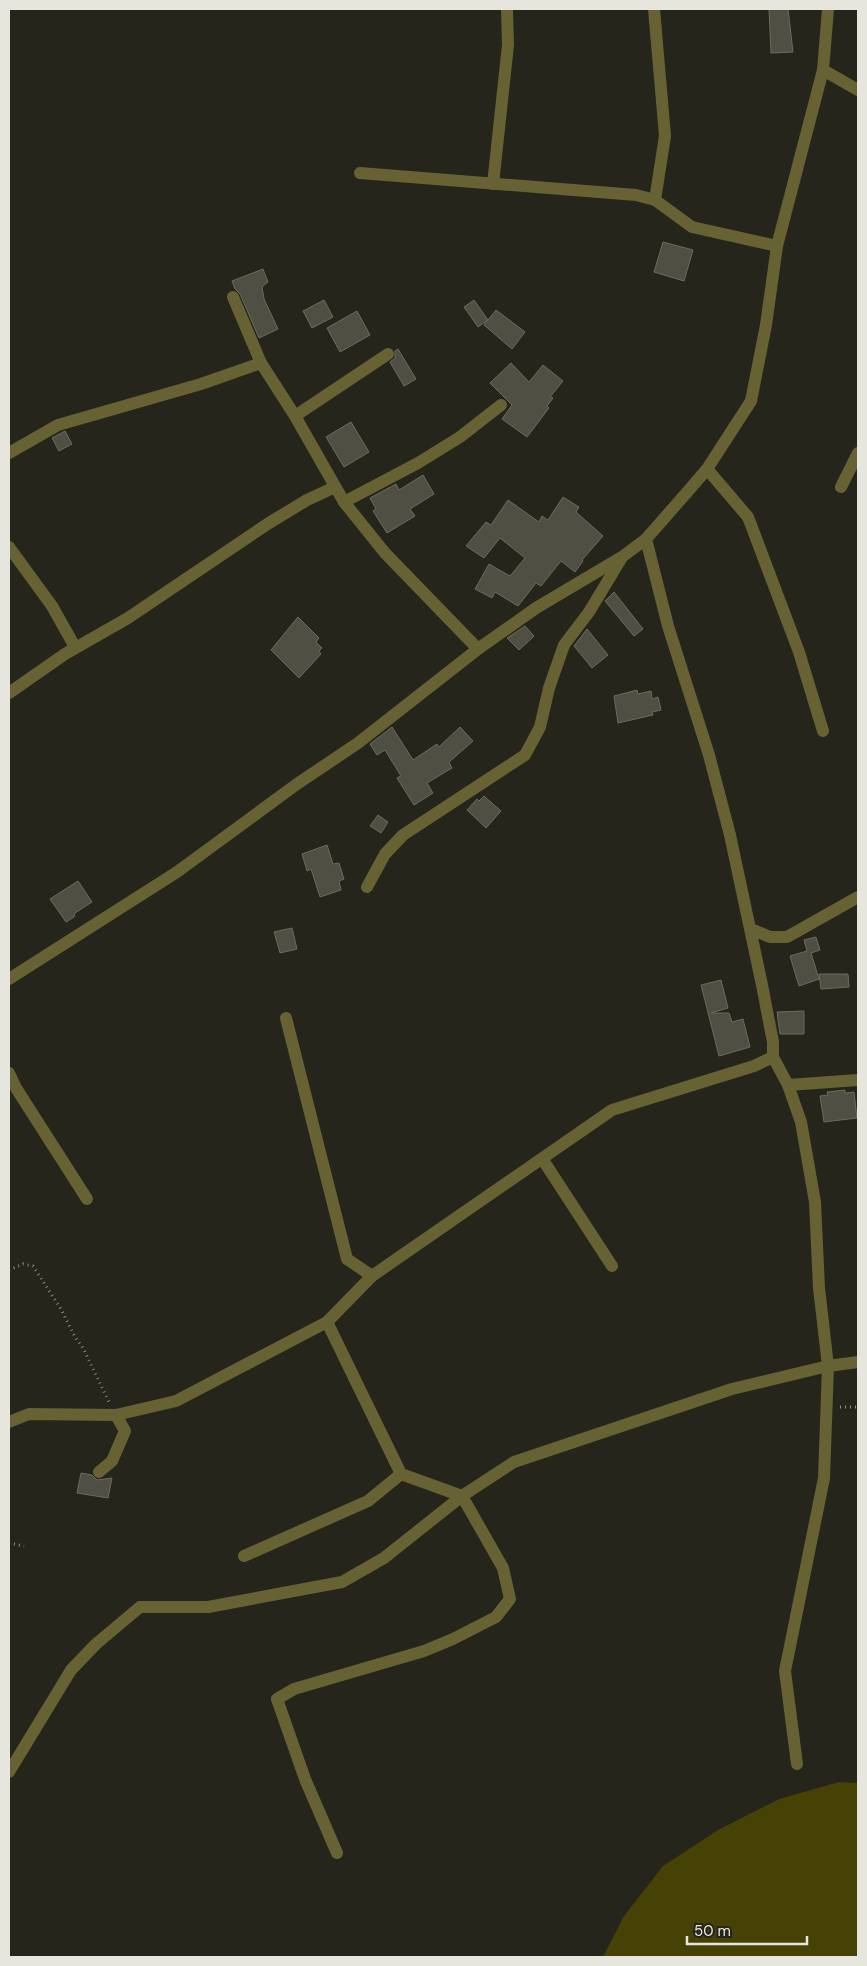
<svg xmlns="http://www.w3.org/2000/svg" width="867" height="1966" font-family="'DM Sans',sans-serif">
<rect width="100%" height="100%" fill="#26251b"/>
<path fill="#464105" d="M 839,1782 L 858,1783 L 858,1957 L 603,1957 L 624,1916 L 663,1866 L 718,1830 L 779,1799 Z"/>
<g fill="#504f43" stroke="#6b6b5f">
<path d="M 769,9 L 788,9 L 793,52 L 771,53 Z"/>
<path d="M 663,242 L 693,250 L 684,281 L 654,272 Z"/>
<path d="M 263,269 L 268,282 L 262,287 L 264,299 L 278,329 L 259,338 L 240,294 L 235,289 L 232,281 Z"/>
<path d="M 324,300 L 333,317 L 312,328 L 303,311 Z"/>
<path d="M 474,300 L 488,320 L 478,327 L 464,307 Z"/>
<path d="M 496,310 L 525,332 L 512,349 L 484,325 Z"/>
<path d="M 357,311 L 370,335 L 340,352 L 327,328 Z"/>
<path d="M 398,349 L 416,379 L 404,386 L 390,362 L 395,358 L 395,351 Z"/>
<path d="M 511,363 L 529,382 L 543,365 L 563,381 L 550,397 L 553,398 L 547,406 L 549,408 L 527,437 L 502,419 L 512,405 L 490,383 Z"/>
<path d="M 351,422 L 369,452 L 344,467 L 326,437 Z"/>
<path d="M 65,431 L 72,444 L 59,451 L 52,438 Z"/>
<path d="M 423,475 L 434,494 L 410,509 L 415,516 L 387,533 L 373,511 L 376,509 L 370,498 L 396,484 L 399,490 Z"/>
<path d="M 563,497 L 579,507 L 576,512 L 603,536 L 582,560 L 583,561 L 575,572 L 561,561 L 541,586 L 536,583 L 518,606 L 495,592 L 492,598 L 475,589 L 489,564 L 510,576 L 525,558 L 500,538 L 484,558 L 466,546 L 486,522 L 491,525 L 508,500 L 539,522 L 542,516 L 548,520 Z"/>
<path d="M 614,592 L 643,629 L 634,636 L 605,601 Z"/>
<path d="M 298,617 L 319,638 L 316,642 L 322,648 L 319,651 L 321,654 L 299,678 L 271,650 Z"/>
<path d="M 525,626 L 534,636 L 519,650 L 507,638 Z"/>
<path d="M 587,629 L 608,655 L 592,668 L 574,646 Z"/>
<path d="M 637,690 L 638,694 L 651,691 L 652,699 L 658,697 L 661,710 L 652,712 L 653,715 L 618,723 L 614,696 Z"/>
<path d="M 392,727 L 413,760 L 437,744 L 439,747 L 460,727 L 473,741 L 449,762 L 452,768 L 427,783 L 433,793 L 414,805 L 397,778 L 401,776 L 385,750 L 377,755 L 370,744 Z"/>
<path d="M 484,796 L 501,811 L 486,828 L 467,810 L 477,799 L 479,801 Z"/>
<path d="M 378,815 L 388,822 L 381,833 L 370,826 Z"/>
<path d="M 327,845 L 333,864 L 339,863 L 344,879 L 339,881 L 341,890 L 320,897 L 311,869 L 307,871 L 302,854 Z"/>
<path d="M 78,881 L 92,902 L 75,913 L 74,917 L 66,922 L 50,899 Z"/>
<path d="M 292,928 L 297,949 L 280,953 L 274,932 Z"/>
<path d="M 816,937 L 820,950 L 811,953 L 819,979 L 799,986 L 790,956 L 807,951 L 804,940 Z"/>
<path d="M 819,974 L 848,974 L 849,987 L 821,989 Z"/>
<path d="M 721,980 L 728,1008 L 711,1013 L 729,1013 L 732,1022 L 743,1019 L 750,1047 L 719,1056 L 701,985 Z"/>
<path d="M 804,1011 L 804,1034 L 780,1034 L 777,1012 Z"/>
<path d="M 845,1090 L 845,1093 L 854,1092 L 857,1118 L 824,1122 L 820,1096 L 828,1095 L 827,1092 Z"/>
<path d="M 81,1473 L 92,1475 L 97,1480 L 112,1478 L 108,1498 L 77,1493 Z"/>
</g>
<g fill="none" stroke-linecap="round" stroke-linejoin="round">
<g stroke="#8a8a81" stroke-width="3" stroke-dasharray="1 4" stroke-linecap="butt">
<path d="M 9,1270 L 23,1264 L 33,1266 L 61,1309 L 75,1337 L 83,1348 L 109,1402"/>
<path d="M 840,1407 L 858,1407"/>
<path d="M 9,1543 L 24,1546"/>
</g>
<g stroke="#666233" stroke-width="12">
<path d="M 654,9 L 665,136 L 655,200"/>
<path d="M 823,70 L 858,90"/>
<path d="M 360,173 L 636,195 L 655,200 L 692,227 L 777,246"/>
<path d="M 493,184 L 508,45 L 507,9"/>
<path d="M 233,297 L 261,363 L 295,416 L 344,502 L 385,553 L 478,649"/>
<path d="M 295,416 L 388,354"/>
<path d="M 9,453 L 58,425 L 201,384 L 261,363"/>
<path d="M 707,469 L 748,517 L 799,652 L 823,731"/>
<path d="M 841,487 L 858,453"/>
<path d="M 344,502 L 418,463 L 460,437 L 501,405"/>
<path d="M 646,539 L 668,626 L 709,755 L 730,835 L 762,985 L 773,1042 L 773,1057 L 788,1085 L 801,1122 L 815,1202 L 819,1288 L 828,1366 L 824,1478 L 785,1671 L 797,1764"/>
<path d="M 9,547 L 52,606 L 75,647"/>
<path d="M 9,693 L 65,654 L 128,618 L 269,523 L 307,500 L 335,487"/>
<path d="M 367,887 L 385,854 L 403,835 L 525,755 L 540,727 L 549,688 L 564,645 L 589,612 L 621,559"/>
<path d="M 751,929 L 770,937 L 787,937 L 858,897"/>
<path d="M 9,979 L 177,872 L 297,784 L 358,743 L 478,649 L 536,608 L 622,557 L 646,539 L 689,490 L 707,469 L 751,401 L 766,325 L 777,246 L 823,70 L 828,9"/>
<path d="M 286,1018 L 347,1259 L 372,1276"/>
<path d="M 9,1073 L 16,1088 L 87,1199"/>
<path d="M 788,1085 L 858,1080"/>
<path d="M 543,1160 L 612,1266"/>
<path d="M 327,1322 L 401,1474 L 462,1496 L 503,1568 L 510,1599 L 496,1617 L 453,1639 L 424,1651 L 294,1689 L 277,1699 L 305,1779 L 337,1853"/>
<path d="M 9,1422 L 29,1414 L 116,1415"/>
<path d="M 99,1472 L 112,1461 L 125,1431 L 116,1415 L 176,1401 L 327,1322 L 372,1276 L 612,1110 L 754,1066 L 773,1057"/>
<path d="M 244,1556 L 368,1501 L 401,1474"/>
<path d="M 9,1772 L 71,1670 L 96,1644 L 140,1607 L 208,1607 L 342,1582 L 384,1558 L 462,1496 L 514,1462 L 732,1389 L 828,1366 L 858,1362"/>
</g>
</g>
<rect width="867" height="1966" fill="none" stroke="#e6e6df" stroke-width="20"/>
<path d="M687 1936v8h120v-8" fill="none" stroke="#e6e6df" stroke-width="2.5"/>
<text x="694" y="1936" font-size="15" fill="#e6e6df" stroke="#26251b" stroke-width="4" paint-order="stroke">50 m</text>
</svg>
